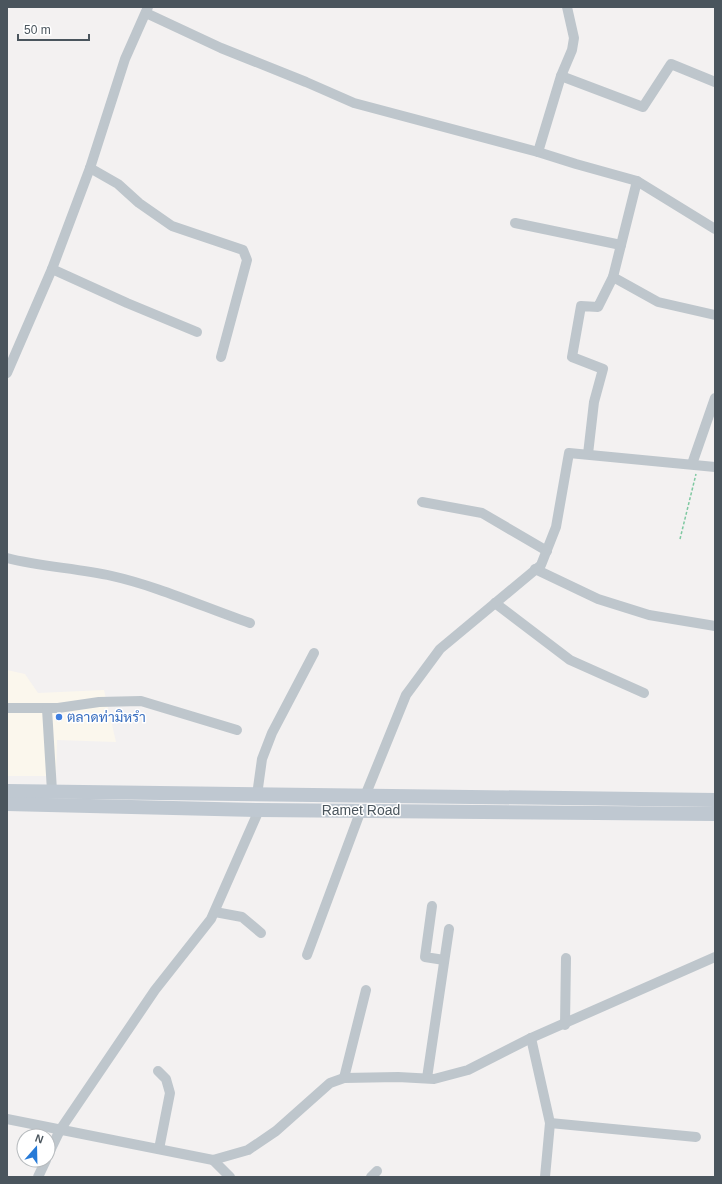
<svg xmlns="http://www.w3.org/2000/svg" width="722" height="1184" font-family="Arial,Sarabun,sans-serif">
<rect width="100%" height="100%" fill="#f3f1f1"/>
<path fill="#fbf7ed" d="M 7,670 L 25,674 L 38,693 L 104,690 L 116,742 L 57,740 L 56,776 L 7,776 Z"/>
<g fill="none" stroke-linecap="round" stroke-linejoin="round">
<path stroke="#7ec8a1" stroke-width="1.5" stroke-dasharray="3 2" stroke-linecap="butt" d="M 680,539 L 696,474"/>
<g stroke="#bec6cc" stroke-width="10">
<path d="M 146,13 L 221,48 L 306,82 L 354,103 L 538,152 L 576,164 L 637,181 L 715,229"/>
<path d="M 561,76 L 643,107 L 671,64 L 715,82"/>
<path d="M 538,152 L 561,76 L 572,50 L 574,38 L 567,7"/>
<path d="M 90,168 L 118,184 L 139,203 L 172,226 L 243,250 L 247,260 L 221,357"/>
<path d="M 515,223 L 621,245"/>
<path d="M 52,269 L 127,303 L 197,332"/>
<path d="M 613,277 L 658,302 L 715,315"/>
<path d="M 7,373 L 52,269 L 90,168 L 125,59 L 148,7"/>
<path d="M 588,454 L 594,402 L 603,369 L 572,357 L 581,306 L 598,307 L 613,277 L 637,181"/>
<path d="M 692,464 L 715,398"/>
<path d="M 422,502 L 482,513 L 547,551"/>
<path d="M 7,558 C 41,567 77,568 112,576 C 157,586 206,608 250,623"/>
<path d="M 535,569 L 598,599 L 649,615 L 715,626"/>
<path d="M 495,603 L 570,660 L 644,693"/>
<path d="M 7,708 L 58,708 L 99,702 L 141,701 L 237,730"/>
<path d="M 47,709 L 52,791"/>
<path d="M 257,795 L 262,759 L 272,733 L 314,653"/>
<path d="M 365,796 L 406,695 L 440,649 L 541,565 L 556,527 L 569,453 L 715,467"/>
<path d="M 432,906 L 425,957 L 444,960"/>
<path d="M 215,912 L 242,917 L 261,933"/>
<path d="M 307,955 L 361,810"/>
<path d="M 565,1025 L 566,958"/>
<path d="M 531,1038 L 550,1123 L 545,1177"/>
<path d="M 158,1071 L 166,1079 L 170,1093 L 159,1149"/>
<path d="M 344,1078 L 366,990"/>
<path d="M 427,1078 L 449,929"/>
<path d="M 7,1119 L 213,1160 L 248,1150 L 276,1131 L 330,1083 L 344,1078 L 398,1077 L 434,1079 L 468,1070 L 531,1038 L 715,957"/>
<path d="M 550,1123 L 696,1137"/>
<path d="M 48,1155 L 60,1130 L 155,990 L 211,919 L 259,810"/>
<path d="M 213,1160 L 230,1177"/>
<path d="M 38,1177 L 46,1160"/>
<path d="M 371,1177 L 377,1171"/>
</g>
<g stroke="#bfc8d1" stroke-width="14">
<path d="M 7,791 L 715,800"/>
<path d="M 7,804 L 259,810 L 715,814"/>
</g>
</g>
<circle fill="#3f7fe0" stroke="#fff" stroke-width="1.5" cx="59" cy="717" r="4"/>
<g text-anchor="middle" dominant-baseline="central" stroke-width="3" stroke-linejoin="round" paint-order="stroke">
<g font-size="14" fill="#366cbe" stroke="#fff" text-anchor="start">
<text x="67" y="717">ตลาดท่ามิหรำ</text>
</g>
<g font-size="14" fill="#4a555d" stroke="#fff">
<text x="361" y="810">Ramet Road</text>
</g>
</g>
<rect width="722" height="1184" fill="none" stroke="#4a555d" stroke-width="16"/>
<g transform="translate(36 1148) rotate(20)"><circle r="19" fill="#ffffff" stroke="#b7bbbe"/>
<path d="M0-3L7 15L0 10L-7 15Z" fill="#277ad7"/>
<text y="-6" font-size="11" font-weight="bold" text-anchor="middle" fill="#4a555d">N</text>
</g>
<path d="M18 34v6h71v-6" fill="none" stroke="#4a555d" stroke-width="2"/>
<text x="24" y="34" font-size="12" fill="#4a555d" stroke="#ffffff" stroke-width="3" paint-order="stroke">50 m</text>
</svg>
